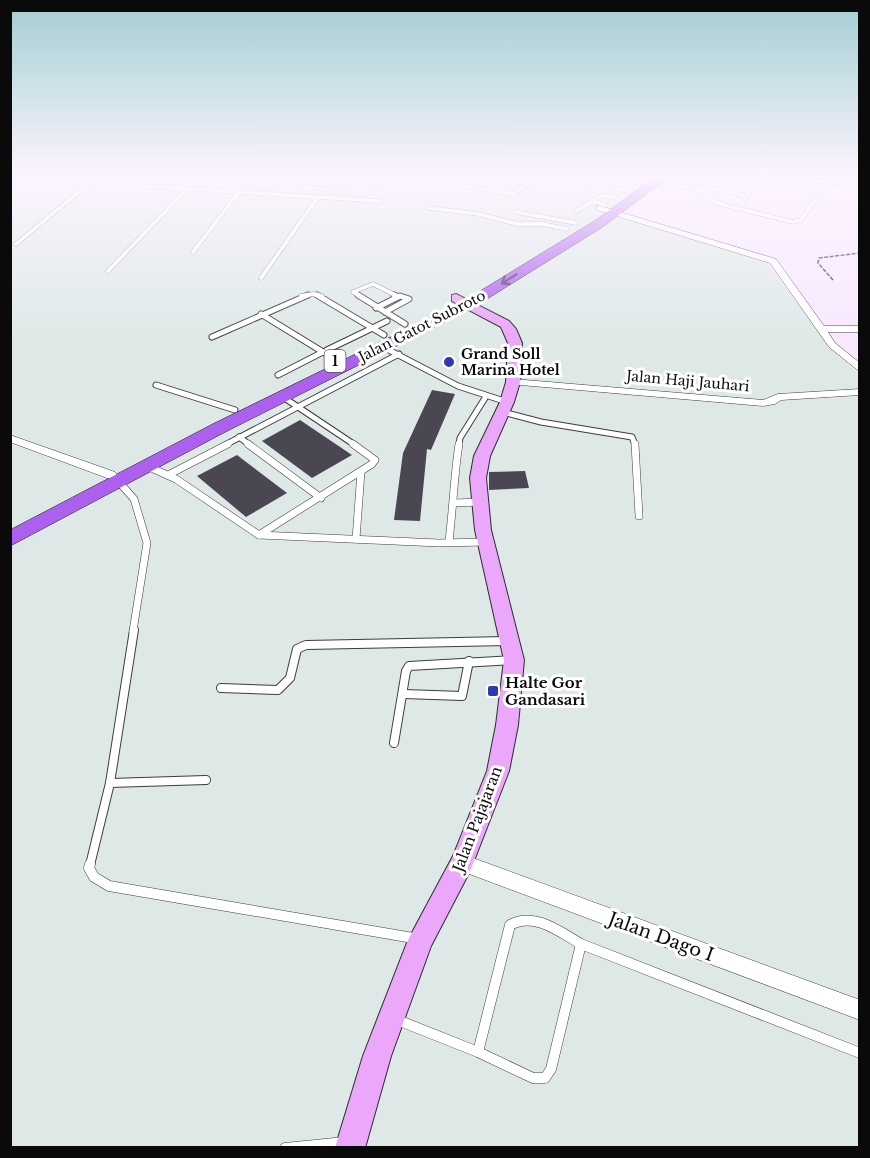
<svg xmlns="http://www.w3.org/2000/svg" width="870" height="1158" font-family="'Libre Baskerville',serif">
<rect width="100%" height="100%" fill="#f8e8fe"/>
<path fill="#dee9e7" d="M 10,177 L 568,177 L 640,196 L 613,216 L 766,262 L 832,349 L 859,374 L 859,1147 L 11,1147 Z"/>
<g fill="#4b4752">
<path d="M 432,390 L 455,394 L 431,450 L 427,449 L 420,521 L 394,520 L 403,453 Z"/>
<path d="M 300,420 L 352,455 L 312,478 L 262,441 Z"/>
<path d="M 237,455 L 287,493 L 246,517 L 197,476 Z"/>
<path d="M 525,471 L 529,488 L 489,490 L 489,472 Z"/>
</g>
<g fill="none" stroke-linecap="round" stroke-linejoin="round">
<defs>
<g id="service-far4">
<path d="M 564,177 L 628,191"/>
<path d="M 675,177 L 703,183"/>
<path d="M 702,177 L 701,181 L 706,186 L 702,191"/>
<path d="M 309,180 L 393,186"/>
<path d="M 658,181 L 702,191 L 712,201 L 728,206 L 793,222 L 801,220 L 817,198"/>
<path d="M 455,185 L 514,194 L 536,177"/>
<path d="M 706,187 L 720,190"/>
<path d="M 305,188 L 330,189"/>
<path d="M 234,192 L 244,177"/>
<path d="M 731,192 L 743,195 L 746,200"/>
<path d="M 592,201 L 605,205"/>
<path d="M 428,208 L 479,214 L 517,224 L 543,224 L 567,229"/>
<path d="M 576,211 L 603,195 L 616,198"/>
<path d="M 516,212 L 576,223"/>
<path d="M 16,244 L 86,186 L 97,183 L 380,201"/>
<path d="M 193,252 L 239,192"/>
<path d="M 108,271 L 187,189"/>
<path d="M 261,278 L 318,197"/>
<path d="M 301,296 L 313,294 L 322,296"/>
<path d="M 360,296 L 353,292 L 373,284 L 397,296"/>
</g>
<g id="service-far3">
<path d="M 317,295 L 384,335"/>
<path d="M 358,295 L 405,324"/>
<path d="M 394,295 L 398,297"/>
<path d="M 376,308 L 400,296 L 409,299 L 385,312"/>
<path d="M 261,314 L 336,360"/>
<path d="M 212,337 L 308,295"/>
<path d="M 383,347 L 458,386 L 507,402"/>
<path d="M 327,350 L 387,321"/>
<path d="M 278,375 L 323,352"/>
<path d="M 156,385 L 235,410"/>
<path d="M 283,397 L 355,445"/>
<path d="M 503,412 L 541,422 L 632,437 L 635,445"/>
<path d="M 239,437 L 250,445"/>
<path d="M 225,445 L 399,354"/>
<path d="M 459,445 L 460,438 L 485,398"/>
</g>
<g id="service-far2">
<path d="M 248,444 L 321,498"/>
<path d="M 635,444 L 639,516"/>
<path d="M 147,466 L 176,479 L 259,535 L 439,543 L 487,542"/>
<path d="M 168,475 L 228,444"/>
<path d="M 119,482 L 134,499 L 147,543 L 133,631"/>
<path d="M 454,503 L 480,502"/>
<path d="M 259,535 L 372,464 L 375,460 L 353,444"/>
<path d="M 356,539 L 361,472"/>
<path d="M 449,541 C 453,508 454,476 459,444"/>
</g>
<g id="service-far1">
<path d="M 221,688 L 278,690 L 290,678 L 297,649 L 306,645 L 508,641"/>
<path d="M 404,694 L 462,696 L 469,661"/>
<path d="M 394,743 L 406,671 L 409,666 L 513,660"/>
<path d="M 110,783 L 206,780"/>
<path d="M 90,865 L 110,783 L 134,630"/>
</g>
<g id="service">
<path d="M 90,864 L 89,868 L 94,877 L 109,886 L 419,939"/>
<path d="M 395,1019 L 478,1052 L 533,1078 L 545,1078 L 551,1069 L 581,944 L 860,1053"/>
<path d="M 478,1052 L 510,925 C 534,911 560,932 581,944"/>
<path d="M 285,1148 L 345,1142"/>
</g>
<g id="minor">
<path d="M 790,177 L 860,182 L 860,186 L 800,182 Z"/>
<path d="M 600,206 L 776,259 L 824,326 L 860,326 L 860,332 L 828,332 L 835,343 L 860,363 L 860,372 L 829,347 L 770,263 L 597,210 L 597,206 Z"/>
<path d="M 513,379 L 763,400 L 778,394 L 860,389 L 860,395 L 781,400 L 775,404 L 763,406 L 509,384 L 509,380 Z"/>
<path d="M 10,435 L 115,472 L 117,475 L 115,478 L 107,478 L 10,442 Z"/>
<path d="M 462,854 L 860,1000 L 860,1020 L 456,869 L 453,863 L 456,857 Z"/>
</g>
<path id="secondary" d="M 456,294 L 509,321 L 516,329 L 522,343 L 520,382 L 514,402 L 490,456 L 486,478 L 491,530 L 524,660 L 518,725 L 509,771 L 470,871 L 431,946 L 391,1056 L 365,1148 L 335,1148 L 363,1056 L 408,940 L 453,856 L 487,771 L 496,725 L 504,660 L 475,530 L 470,478 L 474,456 L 500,402 L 506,382 L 508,343 L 501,327 L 452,301 L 452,295 Z"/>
<path id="trunk" d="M 655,177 L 669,177 L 604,226 L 474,307 L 225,432 L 10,546 L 10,530 L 213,424 L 464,301 L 596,220 Z"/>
</defs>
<use href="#service-far4" stroke="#3d3d3d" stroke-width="4.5"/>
<use href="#service-far3" stroke="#3d3d3d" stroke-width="7"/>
<use href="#service-far2" stroke="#3d3d3d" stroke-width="8"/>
<use href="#service-far1" stroke="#3d3d3d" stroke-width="10"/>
<use href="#service" stroke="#3d3d3d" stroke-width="11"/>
<use href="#minor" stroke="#3d3d3d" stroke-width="1"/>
<use href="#secondary" stroke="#2c2c2c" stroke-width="2"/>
<use href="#trunk" stroke="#1b1b1b" stroke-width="1"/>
<path stroke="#2c2c2c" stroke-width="1.5" stroke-dasharray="4 1.5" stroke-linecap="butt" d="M 833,280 L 818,263 L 819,258 L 860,253"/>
<use href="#service-far4" stroke="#fff" stroke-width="4"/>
<use href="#service-far3" stroke="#fff" stroke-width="5"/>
<use href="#service-far2" stroke="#fff" stroke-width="7"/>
<use href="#service-far1" stroke="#fff" stroke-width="8"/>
<use href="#service" stroke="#fff" stroke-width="10"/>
<use href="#minor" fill="#fff" fill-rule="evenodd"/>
<use href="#secondary" fill="#eba7fa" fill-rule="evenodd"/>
<use href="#trunk" fill="#ac60ee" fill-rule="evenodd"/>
</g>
<defs><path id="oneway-shaft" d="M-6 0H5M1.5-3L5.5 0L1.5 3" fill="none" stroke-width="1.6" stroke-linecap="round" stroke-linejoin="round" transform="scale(1.5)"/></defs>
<use stroke="#533171" href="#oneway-shaft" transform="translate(509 279) rotate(148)"/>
<linearGradient id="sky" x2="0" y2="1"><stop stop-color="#a3cdd2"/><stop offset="0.52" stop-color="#fcf5ff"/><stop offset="1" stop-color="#fcf5ff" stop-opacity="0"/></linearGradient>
<rect width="870" height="339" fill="url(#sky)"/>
<g fill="#2c3ab0" stroke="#fff" stroke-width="2">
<circle cx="449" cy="362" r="6"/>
<rect x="487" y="685" width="12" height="12" rx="3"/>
</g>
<g text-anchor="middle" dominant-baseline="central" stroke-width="6" stroke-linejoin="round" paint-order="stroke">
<g font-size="14" fill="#0a0a0a" stroke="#fff">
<text transform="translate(422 326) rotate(-27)">Jalan Gatot Subroto</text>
<text transform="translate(688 381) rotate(5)">Jalan Haji Jauhari</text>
</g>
<g font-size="14" font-weight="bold" fill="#0a0a0a" stroke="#fff" text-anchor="start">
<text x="461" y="354">Grand Soll<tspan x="461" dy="16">Marina Hotel</tspan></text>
</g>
<rect fill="#fff" stroke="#545454" stroke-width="1.5" x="324.5" y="350" width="21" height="22" rx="4.5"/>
<g font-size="14" font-weight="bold" fill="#0a0a0a">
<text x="335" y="361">1</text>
</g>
<g font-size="15" font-weight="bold" fill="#0a0a0a" stroke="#fff" text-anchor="start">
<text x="505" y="682">Halte Gor<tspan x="505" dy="17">Gandasari</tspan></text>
</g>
<g font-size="15" fill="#0a0a0a" stroke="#fff">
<text transform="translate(477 819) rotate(-69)">Jalan Pajajaran</text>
</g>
<g font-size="18" fill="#0a0a0a" stroke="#fff">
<text transform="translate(661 937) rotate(20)">Jalan Dago I</text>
</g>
</g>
<rect width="870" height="1158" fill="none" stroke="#0a0a0a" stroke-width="24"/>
</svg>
